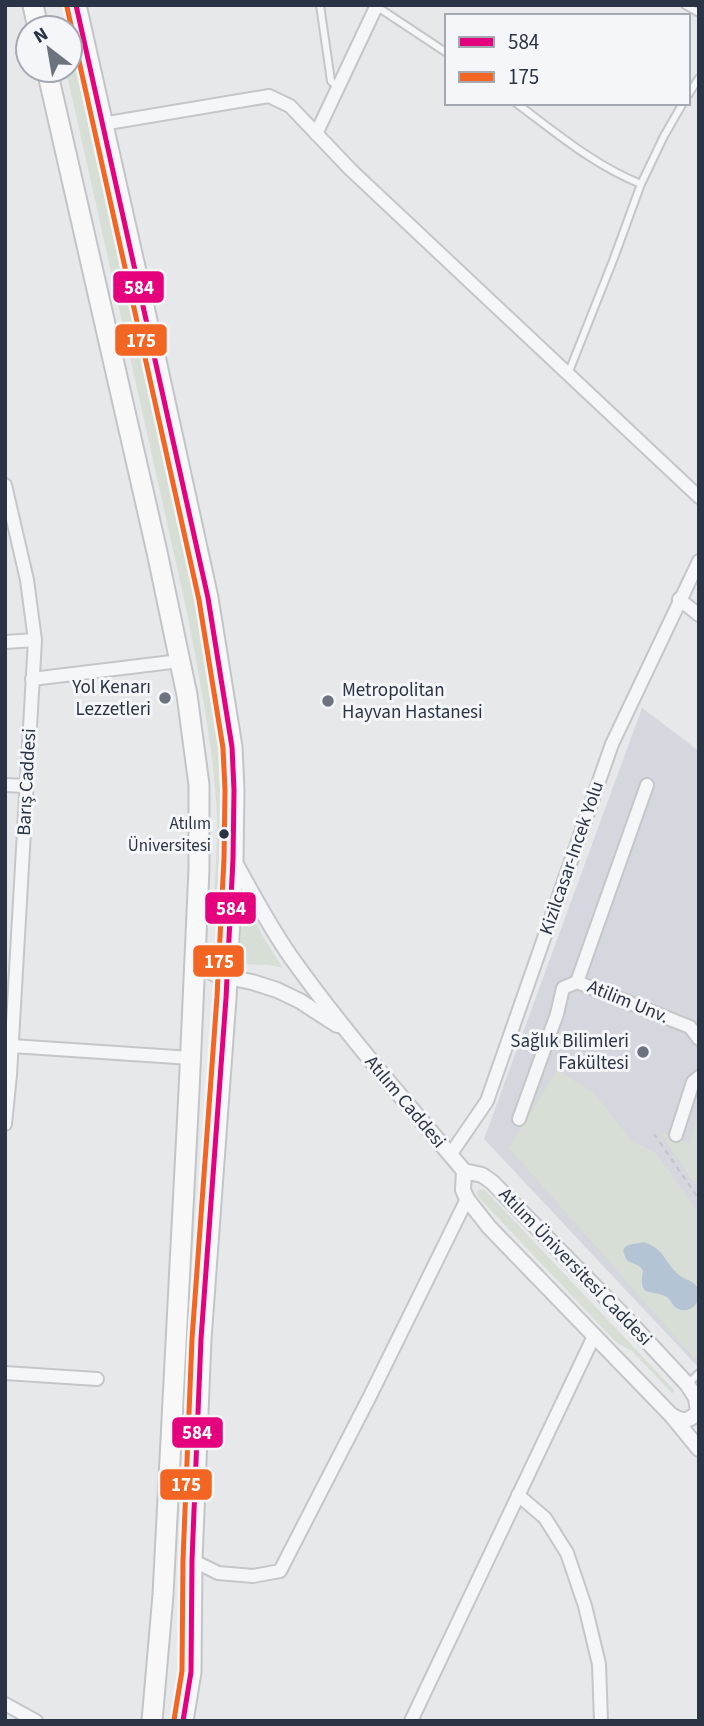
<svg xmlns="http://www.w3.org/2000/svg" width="704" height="1726" font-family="'Source Sans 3',sans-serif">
<rect width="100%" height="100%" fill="#e6e8ea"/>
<path fill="#d4d7dd" d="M 642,708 L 699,751 L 699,1368 L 484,1139 Z"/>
<g fill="#d6ded6">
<path d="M 70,38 L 196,605 L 217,718 L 222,807 L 216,919 L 213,919 C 214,885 218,850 217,816 C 214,750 200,682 188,617 L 66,70 L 70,70 Z"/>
<path d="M 242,893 L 262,935 L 283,968 L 269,965 L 240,964 Z"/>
<path d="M 557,1070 L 594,1093 L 631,1140 L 656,1153 L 699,1213 L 699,1354 L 694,1358 L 509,1148 Z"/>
<path d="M 699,1109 L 699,1181 L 693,1182 L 660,1132 L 689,1144 Z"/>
<path d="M 480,1189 L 485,1190 L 674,1390 L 674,1392 L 672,1393 L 669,1390 L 632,1351 L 617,1343 L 480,1199 L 476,1193 Z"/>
</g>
<path fill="#b4c4d5" d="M 644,1242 C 667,1251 663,1261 679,1275 C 685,1280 693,1280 697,1287 C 704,1299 692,1315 678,1309 C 672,1306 672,1301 667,1297 C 651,1288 638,1300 643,1270 L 639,1266 L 628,1261 C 614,1242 636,1245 644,1242 Z"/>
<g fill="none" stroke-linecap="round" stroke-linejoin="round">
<defs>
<g id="service">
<path d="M 320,5 L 331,81 L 338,88"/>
<path d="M 685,5 L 699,13"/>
<path d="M 376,6 L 447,53"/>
<path d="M 688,95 L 699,78"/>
<path d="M 516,103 C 555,132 595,166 641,184"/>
<path d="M 568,374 L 614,258 L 641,184 L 664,136 L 683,103"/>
<path d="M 688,1384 L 699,1373"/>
</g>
<g id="minor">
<path d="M 102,124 L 269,96 L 290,106 L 351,170 L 699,497"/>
<path d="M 316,134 L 377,5"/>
<path d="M 5,485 L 27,580 L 35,640 L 10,1075 L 5,1124"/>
<path d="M 679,599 L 699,615"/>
<path d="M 5,642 L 35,640"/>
<path d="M 32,679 L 180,661"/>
<path d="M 5,785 L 26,786"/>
<path d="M 577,982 L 647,785"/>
<path d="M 12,1046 L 191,1058"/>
<path d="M 519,1119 L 557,1014 L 563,988 L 577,982 L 690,1027 L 699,1039"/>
<path d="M 676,1135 L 693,1082 L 699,1077"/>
<path d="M 450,1155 L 487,1101 L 612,744 L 699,561"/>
<path d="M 5,1373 L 97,1379"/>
<path d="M 518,1495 L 545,1518 L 567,1553 L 585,1606 L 599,1664 L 601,1721"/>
<path d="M 192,1560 L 218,1573 L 253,1576 L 280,1571 L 370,1396 L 467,1199"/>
<path d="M 5,1704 L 36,1721"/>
<path d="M 411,1721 L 594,1336"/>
</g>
<g id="tertiary">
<path d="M 233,859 C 252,893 270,928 293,960 C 346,1034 406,1102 464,1171"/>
<path d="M 196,952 L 209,971 L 217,975 L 252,982 L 277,990 L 300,1001 L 337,1025"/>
<path d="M 464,1171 L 482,1175 L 492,1182 L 621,1313 L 687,1384 L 696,1398 L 698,1412 C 688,1422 683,1422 671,1415 L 489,1227 L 467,1199 L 463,1190 Z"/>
<path d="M 672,1416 L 699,1449"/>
</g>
<g id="primary">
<path d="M 33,5 L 38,28"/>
<path d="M 76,5 L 155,356 L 208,598 L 232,747 L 234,790 L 233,859 L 226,998 L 201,1339 L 192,1560 L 191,1672 L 183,1721"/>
<path d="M 47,70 L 157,552 L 187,695 L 199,785 L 199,869 L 189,1091 L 163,1595 L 152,1721"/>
</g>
</defs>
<use href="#service" stroke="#c4c6c8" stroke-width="10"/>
<use href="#minor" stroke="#c4c6c8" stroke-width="16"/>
<use href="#tertiary" stroke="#c4c6c8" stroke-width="18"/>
<use href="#primary" stroke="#c2c5c8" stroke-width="23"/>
<path stroke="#c5c6ca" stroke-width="2.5" stroke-dasharray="5 5" stroke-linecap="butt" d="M 654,1134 L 699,1199"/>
<use href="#service" stroke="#f5f6f7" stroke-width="6"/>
<use href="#minor" stroke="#f5f6f7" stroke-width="12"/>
<use href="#tertiary" stroke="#f5f6f7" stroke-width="14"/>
<use href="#primary" stroke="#f8f8f8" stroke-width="19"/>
<defs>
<path id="bus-1" d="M 76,5 L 208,598 L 232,747 L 234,790 L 233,859 L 226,998 L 201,1339 L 192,1560 L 191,1672 L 183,1721"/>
<path id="bus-2" d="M 67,7 L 199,600 L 223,748 L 225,790 L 224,859 L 217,997 L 192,1339 L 183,1560 L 182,1671 L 174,1720"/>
</defs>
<use href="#bus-1" stroke="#f4f6f9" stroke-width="10"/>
<use href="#bus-2" stroke="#f4f6f9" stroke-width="10"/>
<use href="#bus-1" stroke="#e5007d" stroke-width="5"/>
<use href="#bus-2" stroke="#f26522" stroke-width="5"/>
</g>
<g fill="#6c737f" stroke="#f4f6f9" stroke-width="2.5">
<circle cx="165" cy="698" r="7"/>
<circle cx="328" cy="701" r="7"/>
<circle cx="643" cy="1052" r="7"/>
</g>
<circle fill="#2b3445" stroke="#f4f6f9" stroke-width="2.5" cx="224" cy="834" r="6"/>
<g text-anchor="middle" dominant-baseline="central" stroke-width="6" stroke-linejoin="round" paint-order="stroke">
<g font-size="17" fill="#2b3445" stroke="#f4f6f9" text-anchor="end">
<text x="211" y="824">Atılım<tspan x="211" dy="22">Üniversitesi</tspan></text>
</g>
<g font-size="19" fill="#2b3445" stroke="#f4f6f9" text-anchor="end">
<text x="151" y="687">Yol Kenarı<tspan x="151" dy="22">Lezzetleri</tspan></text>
<text x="342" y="690" text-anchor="start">Metropolitan<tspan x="342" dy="22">Hayvan Hastanesi</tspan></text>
<text x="629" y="1041">Sağlık Bilimleri<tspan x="629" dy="22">Fakültesi</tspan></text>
</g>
<g font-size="19" fill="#2b3445" stroke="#f4f6f9">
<text transform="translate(27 782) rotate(-87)">Barış Caddesi</text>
<text transform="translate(572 858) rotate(-71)">Kizilcasar-Incek Yolu</text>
<text transform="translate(628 1002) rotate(22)">Atilim Unv.</text>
<text transform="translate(405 1102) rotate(50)">Atılım Caddesi</text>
<text transform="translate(575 1267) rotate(46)">Atılım Üniversitesi Caddesi</text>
</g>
</g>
<g stroke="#f4f6f9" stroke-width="2.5">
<rect x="112" y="270" width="53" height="34" rx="7" fill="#e5007d"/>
<rect x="114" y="323" width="54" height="34" rx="7" fill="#f26522"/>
<rect x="204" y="891" width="53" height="34" rx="7" fill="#e5007d"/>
<rect x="192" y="944" width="53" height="34" rx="7" fill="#f26522"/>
<rect x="171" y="1416" width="53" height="33" rx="7" fill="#e5007d"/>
<rect x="159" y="1468" width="54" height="33" rx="7" fill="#f26522"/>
</g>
<g font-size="19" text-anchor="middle" font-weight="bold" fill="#fff">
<text x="139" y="294">584</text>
<text x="141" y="347">175</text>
<text x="231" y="915">584</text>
<text x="219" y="968">175</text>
<text x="197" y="1439">584</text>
<text x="186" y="1491">175</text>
</g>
<rect width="704" height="1726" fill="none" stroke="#2b3445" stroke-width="14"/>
<rect x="445" y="14" width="245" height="91" fill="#f4f6f9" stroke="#a4a8b1" stroke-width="2"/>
<rect x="459" y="37" width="35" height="10" fill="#e5007d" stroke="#a4a8b1" stroke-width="2"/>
<text x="508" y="49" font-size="21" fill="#2b3445">584</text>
<rect x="459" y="72" width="35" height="10" fill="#f26522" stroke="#a4a8b1" stroke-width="2"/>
<text x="508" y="84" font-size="21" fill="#2b3445">175</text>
<g transform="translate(49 49) rotate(329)"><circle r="33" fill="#f4f6f9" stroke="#a4a8b1" stroke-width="2"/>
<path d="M0-5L12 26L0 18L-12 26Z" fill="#6c737f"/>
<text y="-10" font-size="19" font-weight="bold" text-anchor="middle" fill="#2b3445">N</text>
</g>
</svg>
